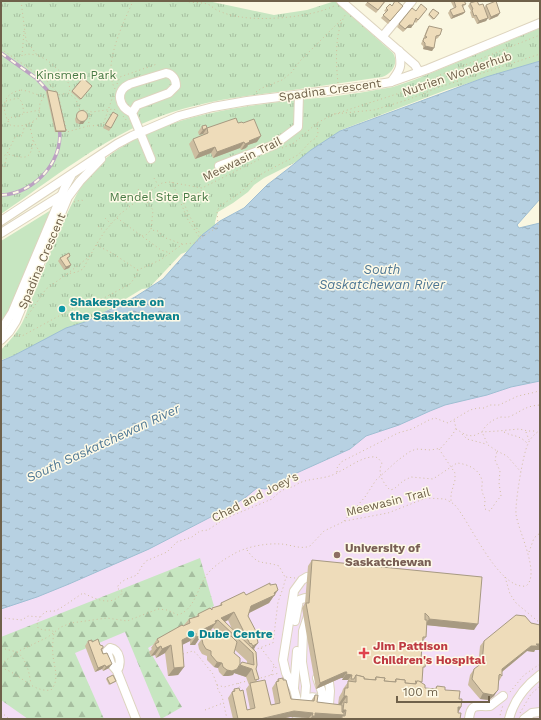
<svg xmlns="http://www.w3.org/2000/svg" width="541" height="720" font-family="'Work Sans',sans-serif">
<defs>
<pattern id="forest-firs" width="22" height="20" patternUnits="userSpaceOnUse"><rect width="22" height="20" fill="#c7e6c1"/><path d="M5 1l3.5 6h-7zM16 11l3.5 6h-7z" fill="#a6be9f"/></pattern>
<pattern id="park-tufts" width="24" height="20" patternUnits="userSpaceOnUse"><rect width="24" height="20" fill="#c7e6c1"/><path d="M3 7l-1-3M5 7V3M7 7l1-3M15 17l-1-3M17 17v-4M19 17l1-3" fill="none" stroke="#a6be9f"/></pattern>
<pattern id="water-ripples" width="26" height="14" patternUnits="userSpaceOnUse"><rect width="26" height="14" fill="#b7d1e2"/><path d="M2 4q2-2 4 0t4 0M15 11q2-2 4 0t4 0" fill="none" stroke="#99adb9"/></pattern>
</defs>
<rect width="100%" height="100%" fill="#faf7e1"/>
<path fill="#f3def6" d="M 540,381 L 540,719 L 1,719 L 1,608 L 37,597 L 69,584 L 149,549 L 232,506 L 246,497 L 257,488 L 261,489 L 277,485 L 290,476 L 350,449 L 366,436 L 399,425 L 409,419 L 445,405 L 487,395 L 511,387 Z"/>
<path fill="#c7e6c1" d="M 51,210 L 8,313 L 1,324 L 1,241 Z"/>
<path fill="url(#forest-firs)" d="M 200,558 L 214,606 L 148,648 L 182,707 L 161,719 L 125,632 L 75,653 L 104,719 L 28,719 L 1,700 L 1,637 Z"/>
<g fill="url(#park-tufts)">
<path d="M 1,1 L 208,1 L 274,15 L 307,10 L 335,1 L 393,53 C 399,63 392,74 382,77 C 350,82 318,86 286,91 C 243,96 201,101 161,116 C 104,137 51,180 1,214 Z"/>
<path d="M 540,28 L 540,61 L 446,90 L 341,130 L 314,153 L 264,178 L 254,185 L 248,192 L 233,203 L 218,212 L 215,222 L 216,232 L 191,250 L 181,254 L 149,288 L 142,289 L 83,325 L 13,356 L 1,360 L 1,350 C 15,335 22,327 28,308 C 39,282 49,255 60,229 C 67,214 74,198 83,183 C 131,114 253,104 330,97 C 351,94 372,91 393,87 L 414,80 Z"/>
</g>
<path fill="url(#water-ripples)" stroke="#9ebed3" d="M 540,61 L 540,199 L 517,225 L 519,228 L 540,223 L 540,381 L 511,387 L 487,395 L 445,405 L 430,411 L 399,425 L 366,436 L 350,449 L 290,476 L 277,485 L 265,489 L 257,488 L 246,497 L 232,506 L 149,549 L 69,584 L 37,597 L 1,609 L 1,361 L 13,356 L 66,328 L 85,322 L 135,297 L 163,279 L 202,235 L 220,221 L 244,208 L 267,185 L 289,168 L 311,150 L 340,131 L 486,77 Z"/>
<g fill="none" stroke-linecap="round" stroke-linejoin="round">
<defs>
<g id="minor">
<path d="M 341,1 L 415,65 L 419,72"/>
<path d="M 383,36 L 412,1"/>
<path d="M 391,82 C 401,69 402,66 399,51"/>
<path d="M 132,113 L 137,105 L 169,93 L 176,86 C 176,80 173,74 166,73 L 130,84 C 114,91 119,107 132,113 L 151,159"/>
<path d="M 219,166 L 274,145 L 298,127 L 299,95"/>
<path d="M 1,221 L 117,144 L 132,136 L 179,116 L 213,107 L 247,101 L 367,86 L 391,82 L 428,69 L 540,23"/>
<path d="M 1,233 L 62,195"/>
<path d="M 1,330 L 12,313 L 65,187 L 71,176"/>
<path d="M 1,340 L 9,332 L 16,321 L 68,197 L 80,181 L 101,159"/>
<path d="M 295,621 L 299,600 L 305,598"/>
<path d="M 117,671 C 122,663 120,650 110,648 L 107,651 L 111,664 L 117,671 L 136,719"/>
<path d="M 328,673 L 330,691 L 329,705"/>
<path d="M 317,678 L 322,692 L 323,700"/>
<path d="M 294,688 L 297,651"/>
<path d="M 305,699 L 306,686 L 302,662 L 303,631 L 308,616"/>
<path d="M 299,708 L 294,689 L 286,673 L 283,660 L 294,591 L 302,580 L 307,577"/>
<path d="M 297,719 C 300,698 310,690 329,705 L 328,719"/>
<path d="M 469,719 C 471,702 477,707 490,706 L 503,696"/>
<path d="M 509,719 C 514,700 524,687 540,675"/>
<path d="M 524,719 L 532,713 L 540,712"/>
</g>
</defs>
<use href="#minor" stroke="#ddd4be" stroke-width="10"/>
<g stroke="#d2bf9e" stroke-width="1" stroke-dasharray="1 3" stroke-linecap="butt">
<path d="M 21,1 L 26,40 L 37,55 L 47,60 L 63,74 L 69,84 L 70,90 L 68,93 L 76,99 L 79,109 L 92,112 L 113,109 L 118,111"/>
<path d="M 185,1 C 192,3 200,2 207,4 C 211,5 214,9 217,10 C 225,14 233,16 241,17 C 265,21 314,17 336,5"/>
<path d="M 24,31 L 22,56 L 27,54 L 37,55"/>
<path d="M 1,49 L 36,73 L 48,82 L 56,91"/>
<path d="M 338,83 C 336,64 334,30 346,14"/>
<path d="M 117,84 L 120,77 L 157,64"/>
<path d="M 115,89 C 102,65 123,24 133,1"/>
<path d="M 21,90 L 27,91 L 44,97 L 40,103 L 39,117 C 30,124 22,128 10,125 C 1,109 1,94 21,90 Z"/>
<path d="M 256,92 L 262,88 L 282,80 L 291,73 L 300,61 L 342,19"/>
<path d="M 58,94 L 67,132 L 88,126 L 91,113"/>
<path d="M 59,95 L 67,93"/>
<path d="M 6,101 L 18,98 L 22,102 L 24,113 L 40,110"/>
<path d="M 334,114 L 374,110 L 407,100 L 437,88 L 540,54"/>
<path d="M 123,116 L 127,121"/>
<path d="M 8,120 L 12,117 L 17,117 L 23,114"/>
<path d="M 33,122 L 30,127 L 33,140 L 40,153"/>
<path d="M 27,126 L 24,128 L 22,136 L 19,135 L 15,137 L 7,154 C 25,158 31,162 33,140"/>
<path d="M 89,126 L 103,125 L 113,96"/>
<path d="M 282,148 L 294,143 L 317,123 L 332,115 L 409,90 L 426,83 L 440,75 L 540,35"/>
<path d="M 1,157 L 7,154"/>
<path d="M 1,168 L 4,168 L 7,155"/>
<path d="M 154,178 L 158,185"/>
<path d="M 172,182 L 188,220 L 200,238"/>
<path d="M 138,189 L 153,210 L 151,230 L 158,231 L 163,237 L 182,244"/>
<path d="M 182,197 C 188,194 196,195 201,191 L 202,189"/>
<path d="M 124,199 L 129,206"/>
<path d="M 74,202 L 81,200 L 85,201"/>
<path d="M 105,218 L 111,224"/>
<path d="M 117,218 L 161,250 L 170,253"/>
<path d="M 98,226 L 104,231"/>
<path d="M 142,236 L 146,235 L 150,231"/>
<path d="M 202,237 L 216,228 L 218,224 L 217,211 L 220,206 L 241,192 L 253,180 L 263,173 L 298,155 L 310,142 L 316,138 L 318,134 L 317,124"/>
<path d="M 96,245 L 112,253 L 138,270 L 160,260 L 183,244 L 195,243 L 202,237 L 190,217 L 181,197"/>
<path d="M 67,274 L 90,256"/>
<path d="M 26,318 L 46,289 L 67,274 L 77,272 L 83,269 L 96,245 L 105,231 L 119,215 L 143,196 L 162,183 L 169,182 L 202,188 L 260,159"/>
<path d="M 15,335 L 22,336 L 92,298 L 102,299 L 130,284 L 136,276 L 138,270"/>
<path d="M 456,429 L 466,435 L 473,436 L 482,432 L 498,431 L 519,429 L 528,431 L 537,431"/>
<path d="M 504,432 C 513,437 518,434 527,443"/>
<path d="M 526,432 L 529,440"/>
<path d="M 462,434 L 467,439 L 486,444"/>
<path d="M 439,449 L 455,473 L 455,480 L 451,494 L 451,502"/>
<path d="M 497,451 L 507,456 L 521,472"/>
<path d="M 337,472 L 337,468 L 341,462 L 398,433 L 412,429 L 429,420 L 435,418 L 448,423 L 470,410 L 478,408 L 484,408 L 490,405 L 499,405 L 518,396 L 536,392 L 540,389"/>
<path d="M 344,521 L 365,497 L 376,480 L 397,461 L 409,452 L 416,449 L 431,450 L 441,448 L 453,434 L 456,428 L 454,420"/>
<path d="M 247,550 C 259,567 262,560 279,566 L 285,577"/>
<path d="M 529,552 L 534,538 L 540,533"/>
<path d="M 505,577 L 510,594 L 516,603 L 540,623"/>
<path d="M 1,619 L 3,618 L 22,620 L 28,616 L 40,617"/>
<path d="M 1,648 L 17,652 L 48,637 L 61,627 L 71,623 L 107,618 L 127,621 L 158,609 L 167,610 L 178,615 C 195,609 197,589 206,576 C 211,568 223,560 232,555 C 244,547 266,543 280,544 C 290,544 300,550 310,546 L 324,531 L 345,521 L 388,513 L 426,498 L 445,499 L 454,504 C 470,521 498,590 526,586 C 541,574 518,531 516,514 C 515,503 523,453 528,444 C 530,438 535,434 540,430"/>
<path d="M 261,648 L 277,669"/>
<path d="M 254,650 L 273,643 L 278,602 L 283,588 L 286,577 L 295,578"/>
<path d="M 183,654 L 193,651 L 196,653 L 213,674 L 217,685 L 218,690 L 222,696 L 227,719"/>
<path d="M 1,664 L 17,652 C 27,660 29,672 31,684"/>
<path d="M 1,668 C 19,672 32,693 51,690 C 60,680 54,667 53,655 C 52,648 53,640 54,632 L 51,630 L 43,630 L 38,628 L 37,622 C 40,618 42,613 48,611 C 51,611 53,612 57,610 C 66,605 74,599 83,593 C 96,599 112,608 123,592 L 117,588 C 120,580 130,578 137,575 L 142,566 L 146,561 L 167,552 L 177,542 L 192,537 L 200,531 L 208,530 L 224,519 L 272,499 C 278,493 285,487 293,487 C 303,479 313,480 326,477 C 341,474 357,458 372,457 C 377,456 379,459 382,463 C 377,473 383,483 390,490 L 394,489 L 403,481 L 411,477 L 433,479 L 457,463 C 467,464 480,469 482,481 C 483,484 481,487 482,490 C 482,494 485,497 485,500 C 485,503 484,506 485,509 L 490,511 L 496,502 L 501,496 L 499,483 L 500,471 L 495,460 L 497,451 L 488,445 L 482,432 C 485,425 493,419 501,417 C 505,417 507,418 511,416 C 523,410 526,406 540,405"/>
<path d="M 271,675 L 274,666"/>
<path d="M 257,679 L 279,673"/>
<path d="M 238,683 L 241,690"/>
<path d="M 217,685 L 224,687 L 247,681"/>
<path d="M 510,692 L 524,675 L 540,664"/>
<path d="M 205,710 L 223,703"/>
<path d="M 1,712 L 9,719"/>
<path d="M 520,713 L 531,694 L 540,686"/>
<path d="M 499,719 L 503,705"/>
</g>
<use href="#minor" stroke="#fff" stroke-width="8"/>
<defs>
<g id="rail">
<path d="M 1,53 L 36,78 L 49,92 L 51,101"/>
<path d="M 1,195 C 36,194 68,157 58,122"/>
</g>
</defs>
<use href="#rail" stroke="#bba1c2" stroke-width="3.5"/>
<use href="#rail" stroke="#fefae7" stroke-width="2" stroke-dasharray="6" stroke-linecap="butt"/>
</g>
<g fill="#cdbda0" fill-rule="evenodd">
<path d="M 368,1 L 386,1 L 376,13 L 365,5 Z"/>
<path d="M 452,1 L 464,1 L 466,4 L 463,7 L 465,12 L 463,14 L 451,19 L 448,13 L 450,10 L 454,8 L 451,2 Z"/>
<path d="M 470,3 L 479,5 L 484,8 L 486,5 L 498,16 L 489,20 L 488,18 L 486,21 L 477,24 L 474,18 L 472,18 L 470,12 L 471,11 L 468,6 Z"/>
<path d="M 390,4 L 392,6 L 403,6 L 388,24 L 381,18 L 386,12 L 384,11 Z"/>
<path d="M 433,9 L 439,13 L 433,20 L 428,15 Z"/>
<path d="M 416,11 L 425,12 L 416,23 L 414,21 L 411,28 L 407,28 L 403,32 L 397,27 L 399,24 Z"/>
<path d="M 429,26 L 440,35 L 438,38 L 436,39 L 432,51 L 423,49 L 423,46 L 421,44 L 427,29 Z"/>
<path d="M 83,78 L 92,86 L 80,100 L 71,92 Z"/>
<path d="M 47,90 L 65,132 L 55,132 L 46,92 Z"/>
<path d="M 79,111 L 83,124 L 79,124 L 76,123 L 75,119 Z"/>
<path d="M 113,112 L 111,128 L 109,131 L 103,128 Z"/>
<path d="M 238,123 L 257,142 L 248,145 L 246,148 L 241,150 L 240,148 L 213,158 L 211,153 L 195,159 L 189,144 L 193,139 L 203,135 L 203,134 L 199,135 L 198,132 L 202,126 L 207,128 Z"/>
<path d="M 70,256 L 68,259 L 71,265 L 69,268 L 64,270 L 58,261 L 60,258 Z"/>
<path d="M 312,560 L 474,630 L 427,625 L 426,637 L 423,641 L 421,658 L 423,670 L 421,683 L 425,688 L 434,689 L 437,686 L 445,690 L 459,699 L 461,707 L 458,713 L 460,719 L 309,719 L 309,718 L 290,717 L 281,719 L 233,719 L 228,698 L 234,689 L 247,710 L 250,709 L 246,689 L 249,685 L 246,677 L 234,673 L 233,675 L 228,676 L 223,676 L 219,672 L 218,668 L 214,667 L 207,660 L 207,656 L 202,654 L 199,649 L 198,644 L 206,633 L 201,636 L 195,645 L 190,645 L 190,641 L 182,645 L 184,667 L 178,675 L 168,676 L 165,653 L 156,658 L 155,655 L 151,656 L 149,652 L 152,649 L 151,648 L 157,639 L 184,625 L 189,619 L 196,617 L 198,614 L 219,606 L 221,603 L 246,595 L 270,585 L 278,590 L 269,603 L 249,613 L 248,616 L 257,638 L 254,650 L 257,682 L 271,705 L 275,704 L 272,688 L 278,679 L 283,680 L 291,699 L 311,701 L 315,695 L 317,702 L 338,705 L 339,697 L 342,692 L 343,689 L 348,682 L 348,680 L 342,680 L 343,678 L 341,678 L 316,689 L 302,608 L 305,603 L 308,566 ZM 228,620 L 232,629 L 225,622 ZM 213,628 L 223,638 L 220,638 L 210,631 ZM 235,650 L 247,661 L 247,663 L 240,664 L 234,653 Z"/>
<path d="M 531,623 L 540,625 L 540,650 L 535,650 L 534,652 L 527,651 L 502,672 L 502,676 L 499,681 L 494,696 L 489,700 L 480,699 L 468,685 L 470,675 L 474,669 L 478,666 L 480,646 L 484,641 Z"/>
<path d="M 88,641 L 92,642 L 100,645 L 103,648 L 102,650 L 109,668 L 103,671 L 102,669 L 95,672 L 85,646 Z"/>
<path d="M 107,678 L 116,681 L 115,682 L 109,685 L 106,679 Z"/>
</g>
<g fill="#a79a82">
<path d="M 465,12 L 463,14 L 451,19 L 453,16 Z"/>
<path d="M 500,13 L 498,16 L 489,20 L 491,17 Z"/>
<path d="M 488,18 L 486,21 L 477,24 L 479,21 Z"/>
<path d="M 409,25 L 413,25 L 411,28 L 407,28 L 403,32 Z"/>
<path d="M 425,46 L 434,48 L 432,51 L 423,49 Z"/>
<path d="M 81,121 L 85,121 L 83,124 L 79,124 Z"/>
<path d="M 207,128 L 203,134 L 199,135 L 203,130 Z"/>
<path d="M 56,131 L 66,131 L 65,132 L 55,132 Z"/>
<path d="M 261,136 L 257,142 L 248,145 L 246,148 L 241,150 L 245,144 L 249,141 Z"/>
<path d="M 244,142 L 240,148 L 213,158 L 217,152 Z"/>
<path d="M 215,147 L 211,153 L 195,159 L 199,153 Z"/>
<path d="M 71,265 L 69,268 L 64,270 L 66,267 Z"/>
<path d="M 278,590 L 269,603 L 245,615 L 251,606 L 274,593 Z"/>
<path d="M 234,612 L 228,620 L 222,623 L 221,618 Z"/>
<path d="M 429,619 L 478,624 L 474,630 L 425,625 Z"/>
<path d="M 218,620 L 210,631 L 200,637 L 201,636 L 195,645 L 190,645 L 200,631 Z"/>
<path d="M 196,633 L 190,641 L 176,648 L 182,640 Z"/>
<path d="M 258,643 L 252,651 L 249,650 L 253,646 Z"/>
<path d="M 536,644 L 540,644 L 540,650 L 535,650 L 534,652 L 527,651 L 498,675 L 502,669 L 531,646 Z"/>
<path d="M 171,645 L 165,653 L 156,658 L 162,649 Z"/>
<path d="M 161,646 L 155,655 L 151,656 L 157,648 Z"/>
<path d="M 217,662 L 222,663 L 218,668 L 214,667 Z"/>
<path d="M 112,664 L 109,668 L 103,671 L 106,667 Z"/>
<path d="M 105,665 L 102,669 L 95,672 L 98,668 Z"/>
<path d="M 240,665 L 252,669 L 246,677 L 234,673 L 233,675 L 228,676 L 223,676 L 227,670 L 237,669 Z"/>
<path d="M 184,667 L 178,675 L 168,676 L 174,668 Z"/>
<path d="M 345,672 L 347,672 L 343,678 L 341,678 L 316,689 L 320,683 Z"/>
<path d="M 346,674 L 352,675 L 348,680 L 342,680 Z"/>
<path d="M 498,690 L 494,696 L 489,700 L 480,699 L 483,693 Z"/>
<path d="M 344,696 L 347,696 L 341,705 L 338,705 Z"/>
<path d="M 458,707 L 461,707 L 456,716 Z"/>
<path d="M 343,710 L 346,710 L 343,715 L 344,715 L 340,719 L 310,719 L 315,713 L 340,714 Z"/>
<path d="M 294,711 L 313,713 L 309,718 L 290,717 L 281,719 L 260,719 Z"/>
</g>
<g fill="#eedcba" stroke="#a79a82">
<path d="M 368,1 L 385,1 L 378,10 L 367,2 Z"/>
<path d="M 395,1 L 397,1 L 403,6 L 390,21 L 383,15 L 388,10 L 386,8 L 390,4 L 392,6 Z"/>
<path d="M 454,1 L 464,1 L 466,4 L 462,5 L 465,12 L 453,16 L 450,10 L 456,7 Z"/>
<path d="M 477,1 L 479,5 L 483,4 L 488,18 L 479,21 L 476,15 L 474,16 L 472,10 L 473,9 L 470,3 Z"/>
<path d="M 496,1 L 500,13 L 491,17 L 486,5 Z"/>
<path d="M 421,4 L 427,9 L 418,20 L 416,18 L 413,25 L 409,25 L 405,29 L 399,24 L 412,8 L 416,11 Z"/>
<path d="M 433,9 L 439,13 L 434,19 L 429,14 Z"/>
<path d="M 429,26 L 442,29 L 440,35 L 436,36 L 434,48 L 425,46 L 425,43 L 423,41 L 424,38 L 426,38 L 427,37 L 425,36 Z"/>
<path d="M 83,78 L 92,86 L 81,99 L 72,91 Z"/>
<path d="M 47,90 L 57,92 L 66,131 L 56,131 Z"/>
<circle cx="82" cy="116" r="5.5"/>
<path d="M 113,112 L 118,115 L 111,128 L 105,125 Z"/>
<path d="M 236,118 L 238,123 L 242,122 L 243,123 L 254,119 L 261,136 L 249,141 L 250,142 L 245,144 L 244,142 L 217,152 L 215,147 L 199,153 L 193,139 L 208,133 L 207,128 L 203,130 L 202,126 L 206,125 L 207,128 Z"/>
<path d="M 69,253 L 70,256 L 67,258 L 71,265 L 66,267 L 60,258 Z"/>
<path d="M 312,560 L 482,577 L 478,624 L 429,619 L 429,617 L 425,613 L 425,620 L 427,620 L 426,637 L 423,637 L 421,658 L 426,658 L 425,667 L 423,667 L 422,682 L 415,681 L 416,682 L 415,684 L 405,683 L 405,680 L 396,679 L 395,682 L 384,681 L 385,678 L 376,677 L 375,680 L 364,679 L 364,677 L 356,675 L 354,679 L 351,679 L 352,675 L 346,674 L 347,672 L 345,672 L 320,683 L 306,603 L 309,603 Z"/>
<path d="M 270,583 L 270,585 L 276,584 L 278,590 L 274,593 L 275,595 L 251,606 L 248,616 L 259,637 L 257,637 L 258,643 L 253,646 L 251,643 L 250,644 L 234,612 L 221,618 L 256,652 L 257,665 L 256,669 L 259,679 L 255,680 L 252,669 L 240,665 L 242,662 L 254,665 L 253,653 L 218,620 L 215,621 L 216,623 L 200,631 L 201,636 L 196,637 L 196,633 L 182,640 L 184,667 L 174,668 L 171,645 L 162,649 L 161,646 L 157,648 L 155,644 L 159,642 L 157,639 L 182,625 L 183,626 L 190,623 L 189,619 L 199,616 L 198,614 L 210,608 L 212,610 L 212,608 L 222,605 L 221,603 L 244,592 L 246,595 Z"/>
<path d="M 516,615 L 525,616 L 531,623 L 540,625 L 540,644 L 536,644 L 538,646 L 531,646 L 502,669 L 502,676 L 500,674 L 499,675 L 498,690 L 493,695 L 483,693 L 472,679 L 474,669 L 482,663 L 484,641 Z"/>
<path d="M 211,631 L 216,632 L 220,635 L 220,638 L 231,636 L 237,642 L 234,653 L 240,658 L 240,664 L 237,669 L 232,671 L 227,670 L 223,667 L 222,663 L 217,662 L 211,655 L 211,651 L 206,649 L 203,644 L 202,639 L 206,633 Z"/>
<path d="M 98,639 L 100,645 L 103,646 L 103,648 L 101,649 L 103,654 L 107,653 L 112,664 L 106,667 L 105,665 L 98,668 L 88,641 L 92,640 L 92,642 Z"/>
<path d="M 113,675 L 116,681 L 110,684 L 107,678 Z"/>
<path d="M 356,675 L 364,677 L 364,679 L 376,680 L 376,677 L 385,678 L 384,681 L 396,682 L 396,679 L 405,680 L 405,683 L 416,684 L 417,681 L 419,681 L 425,685 L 425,688 L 436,689 L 437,686 L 445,687 L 445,690 L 460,691 L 459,699 L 462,699 L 461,707 L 458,707 L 458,713 L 461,713 L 460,719 L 342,719 L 342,716 L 345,716 L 346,710 L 343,710 L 344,702 L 347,703 L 347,696 L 344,696 L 345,688 L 348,688 L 348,681 L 356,682 Z"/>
<path d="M 283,678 L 283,680 L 286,680 L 291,699 L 314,701 L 315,695 L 318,695 L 317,702 L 342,705 L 342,712 L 344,713 L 344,715 L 315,713 L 315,716 L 312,716 L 313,713 L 294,711 L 260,719 L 238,719 L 232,692 L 235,691 L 234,689 L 239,688 L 240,691 L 243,690 L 247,710 L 255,708 L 250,683 L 265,680 L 271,705 L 280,703 L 276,682 L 279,681 L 278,679 Z"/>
</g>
<g fill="#0f9aa8" stroke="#fefae7" stroke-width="1.5">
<circle cx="62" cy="309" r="4"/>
<circle cx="191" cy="634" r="4"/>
</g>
<circle fill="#8d6e63" stroke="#fefae7" stroke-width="1.5" cx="337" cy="555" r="4"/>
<path fill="#e0444e" stroke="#fefae7" stroke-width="1.5" d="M362 647h4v4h4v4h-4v4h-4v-4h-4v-4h4z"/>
<g text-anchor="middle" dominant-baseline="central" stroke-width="3" stroke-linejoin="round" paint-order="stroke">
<g font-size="12" fill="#6f614a" stroke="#fefae7">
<text transform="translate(457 74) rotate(-19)">Nutrien Wonderhub</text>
<text transform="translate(330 90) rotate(-8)">Spadina Crescent</text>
<text transform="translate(242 159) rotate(-26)">Meewasin Trail</text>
<text transform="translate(42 261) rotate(-67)">Spadina Crescent</text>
<text transform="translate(255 497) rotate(-27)">Chad and Joey's</text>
<text transform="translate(388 502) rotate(-14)">Meewasin Trail</text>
</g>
<g font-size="12" fill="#487a45" stroke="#fefae7">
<text x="76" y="75">Kinsmen Park</text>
<text x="159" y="197">Mendel Site Park</text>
</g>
<g font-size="12" font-weight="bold" fill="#0d838f" stroke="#fefae7" text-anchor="start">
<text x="70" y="302">Shakespeare on<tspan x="70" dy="14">the Saskatchewan</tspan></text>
<text x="199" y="634">Dube Centre</text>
</g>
<g font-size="12" font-weight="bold" fill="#785e54" stroke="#fefae7" text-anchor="start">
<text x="345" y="548">University of<tspan x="345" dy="14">Saskatchewan</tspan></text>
</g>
<g font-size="12" font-weight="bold" fill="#be3a42" stroke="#fefae7" text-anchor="start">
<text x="373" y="646">Jim Pattison<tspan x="373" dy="14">Children's Hospital</tspan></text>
</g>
<g font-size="13" font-style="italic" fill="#4f7895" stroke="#fefae7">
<text x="382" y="269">South<tspan x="382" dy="15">Saskatchewan River</tspan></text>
<text transform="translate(103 443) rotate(-25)">South Saskatchewan River</text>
</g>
</g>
<rect width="541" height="720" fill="none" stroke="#6f614a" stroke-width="4"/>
<path d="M397 696v6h92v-6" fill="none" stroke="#6f614a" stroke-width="2"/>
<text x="403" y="696" font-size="12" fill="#6f614a" stroke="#fefae7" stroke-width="3" paint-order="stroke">100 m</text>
</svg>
